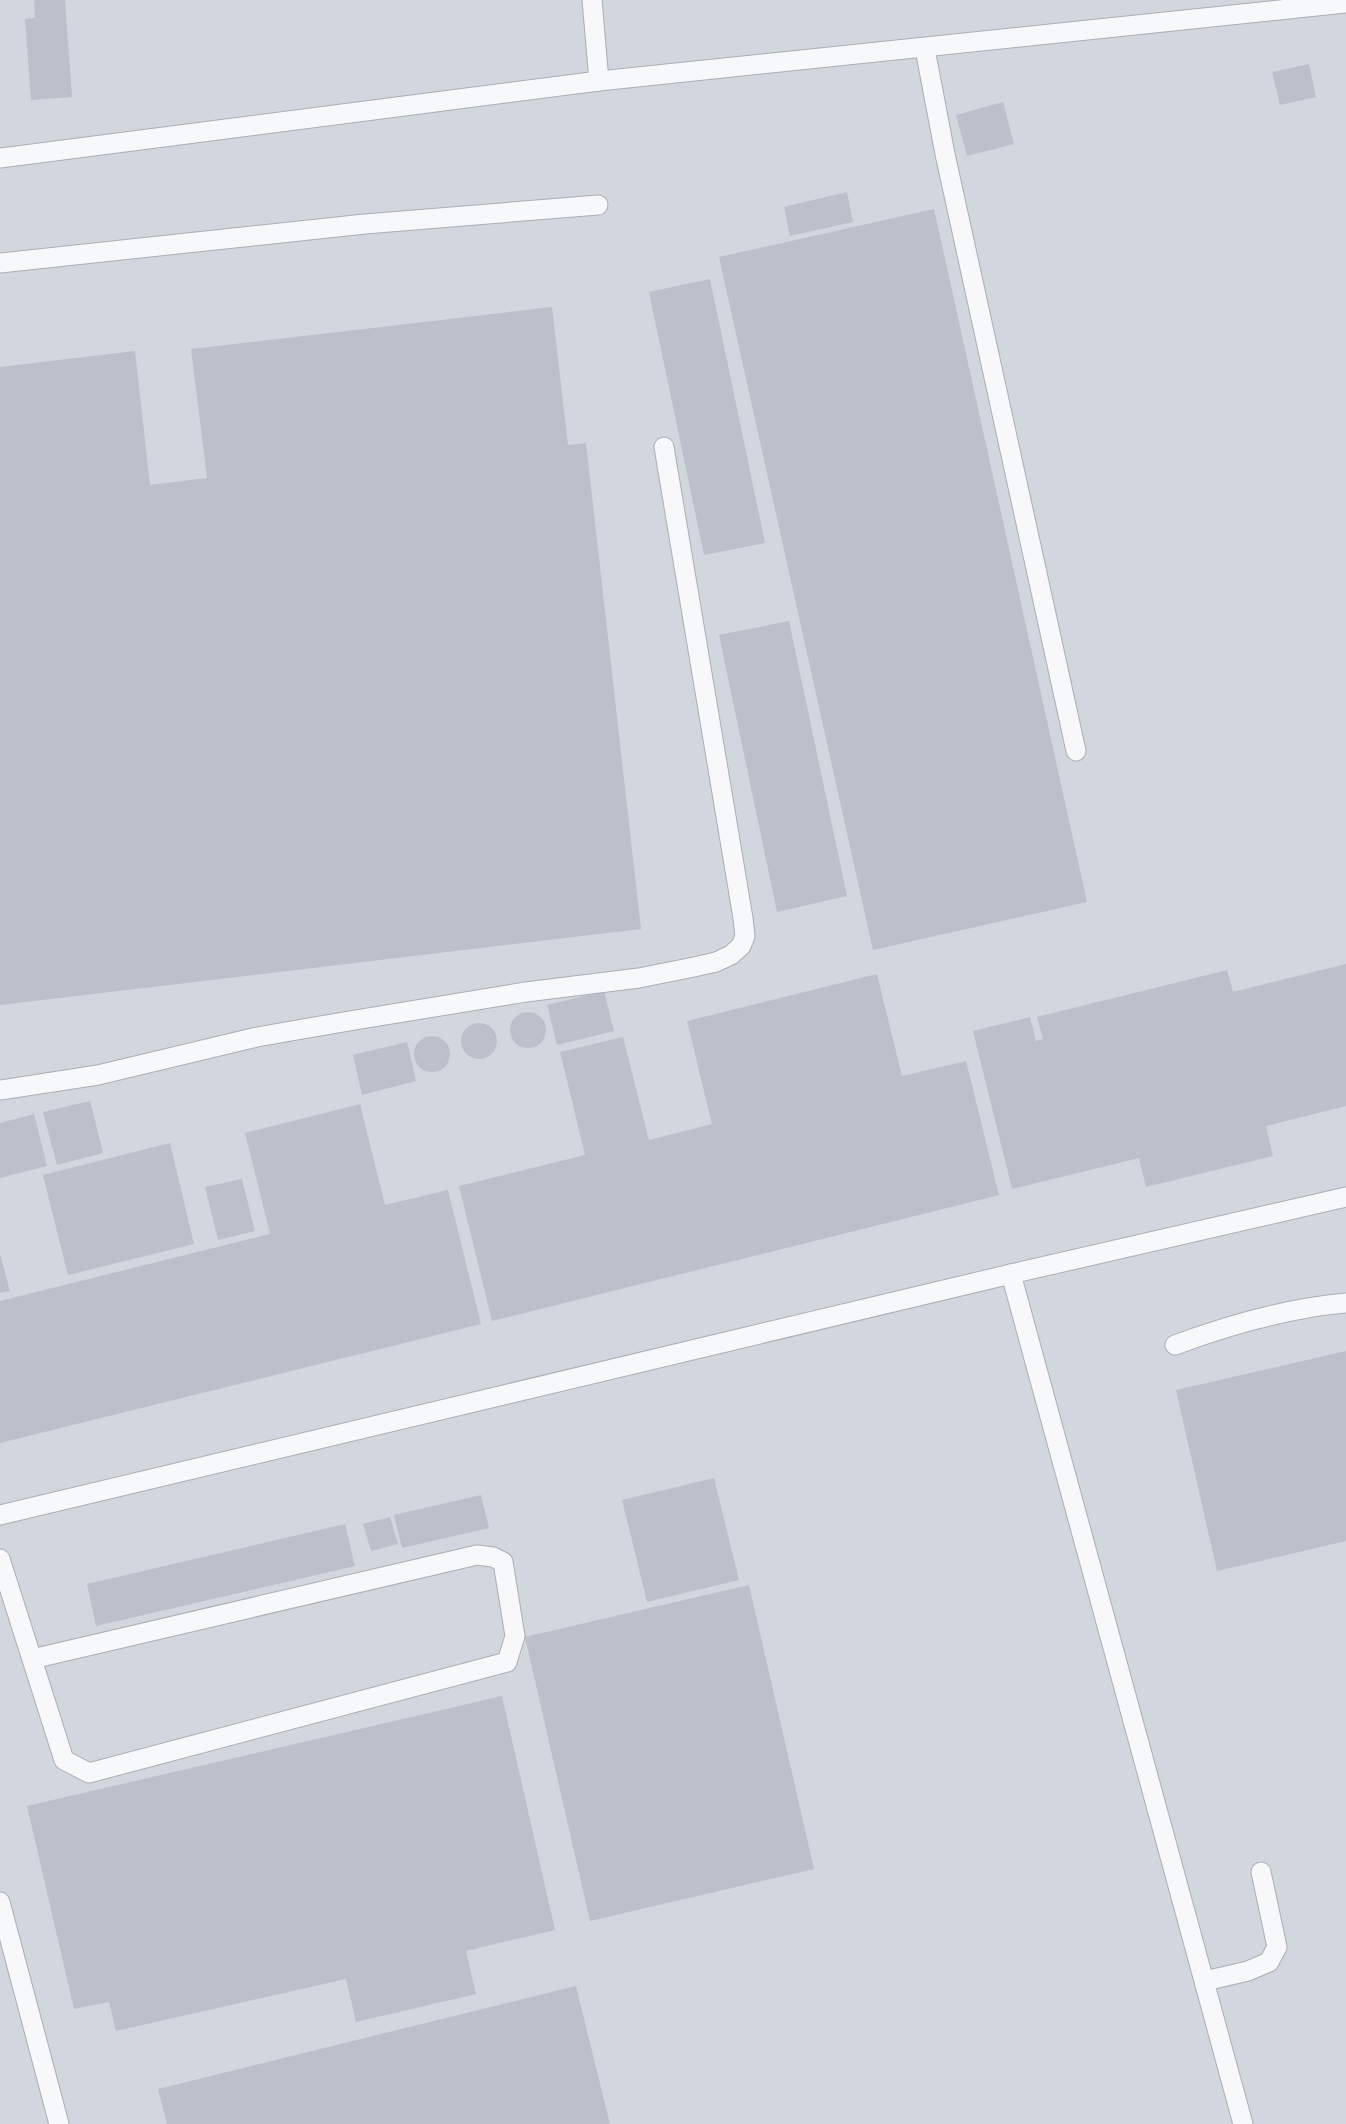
<svg xmlns="http://www.w3.org/2000/svg" width="1346" height="2124" font-family="'Exo 2',sans-serif">
<rect width="100%" height="100%" fill="#e4e7ec"/>
<rect fill="#d2d6de" x="0" y="0" width="1346" height="2124"/>
<g fill="#bbc0ca">
<path d="M 34,0 L 65,0 L 72,97 L 31,100 L 25,19 L 35,18 Z"/>
<path d="M 1309,64 L 1316,97 L 1280,105 L 1272,72 Z"/>
<path d="M 1003,102 L 1014,144 L 967,156 L 956,115 Z"/>
<path d="M 847,192 L 853,222 L 790,236 L 784,207 Z"/>
<path d="M 934,209 L 1087,902 L 873,950 L 719,257 Z"/>
<path d="M 710,279 L 765,543 L 704,555 L 649,292 Z"/>
<path d="M 552,307 L 568,445 L 586,443 L 641,929 L 0,1005 L 0,367 L 135,351 L 150,485 L 207,478 L 191,349 Z"/>
<path d="M 789,621 L 847,896 L 777,912 L 719,635 Z"/>
<path d="M 1346,964 L 1346,1106 L 1266,1126 L 1273,1156 L 1146,1187 L 1139,1158 L 1012,1189 L 973,1031 L 1030,1017 L 1036,1041 L 1043,1039 L 1037,1017 L 1227,970 L 1233,992 Z"/>
<path d="M 877,974 L 902,1076 L 966,1061 L 999,1195 L 492,1321 L 459,1186 L 585,1155 L 560,1052 L 623,1037 L 649,1140 L 712,1124 L 687,1021 Z"/>
<path d="M 604,991 L 614,1031 L 557,1045 L 547,1005 Z"/>
<circle cx="528" cy="1030" r="18"/>
<circle cx="479" cy="1041" r="18"/>
<circle cx="432" cy="1054" r="18"/>
<path d="M 407,1042 L 416,1081 L 362,1095 L 353,1055 Z"/>
<path d="M 90,1101 L 103,1153 L 57,1165 L 43,1112 Z"/>
<path d="M 360,1104 L 385,1205 L 448,1190 L 481,1324 L 0,1443 L 0,1301 L 270,1234 L 245,1133 Z"/>
<path d="M 34,1114 L 47,1166 L 0,1178 L 0,1123 Z"/>
<path d="M 170,1143 L 194,1244 L 68,1275 L 43,1175 Z"/>
<path d="M 242,1179 L 255,1231 L 218,1240 L 205,1187 Z"/>
<path d="M 0,1254 L 10,1291 L 0,1293 Z"/>
<path d="M 1346,1351 L 1346,1541 L 1217,1571 L 1176,1390 Z"/>
<path d="M 714,1478 L 739,1580 L 647,1602 L 622,1500 Z"/>
<path d="M 481,1495 L 489,1528 L 402,1548 L 394,1515 Z"/>
<path d="M 390,1517 L 398,1544 L 371,1551 L 363,1524 Z"/>
<path d="M 345,1524 L 355,1566 L 96,1626 L 87,1584 Z"/>
<path d="M 749,1585 L 814,1869 L 590,1921 L 525,1637 Z"/>
<path d="M 502,1696 L 555,1930 L 466,1951 L 476,1994 L 356,2022 L 346,1979 L 116,2031 L 109,2002 L 74,2009 L 27,1806 Z"/>
<path d="M 576,1986 L 610,2124 L 167,2124 L 158,2089 Z"/>
</g>
<g fill="none" stroke-linecap="round" stroke-linejoin="round">
<defs>
<g id="service">
<path d="M 592,0 L 599,81"/>
<path d="M 925,49 L 945,154 L 1076,751"/>
<path d="M 0,158 L 599,81 L 1346,3"/>
<path d="M 0,263 L 365,224 L 598,205"/>
<path d="M 0,1090 L 98,1075 L 257,1037 L 355,1020 L 526,992 L 639,978 L 694,967 L 716,962 L 731,955 L 741,946 L 745,936 L 743,918 L 664,447"/>
<path d="M 1011,1274 L 1243,2124"/>
<path d="M 1175,1345 C 1229,1325 1289,1308 1346,1303"/>
<path d="M 0,1515 L 1011,1274 L 1346,1197"/>
<path d="M 0,1559 L 64,1760 L 89,1773 L 507,1662 L 515,1636 L 503,1562 L 493,1557 L 477,1555 L 32,1659"/>
<path d="M 0,1902 L 59,2124"/>
<path d="M 1205,1981 L 1248,1971 L 1269,1962 L 1277,1947 L 1261,1872"/>
</g>
</defs>
<use href="#service" stroke="#a9aeb7" stroke-width="21"/>
<use href="#service" stroke="#f7f8fa" stroke-width="19"/>
</g>
</svg>
